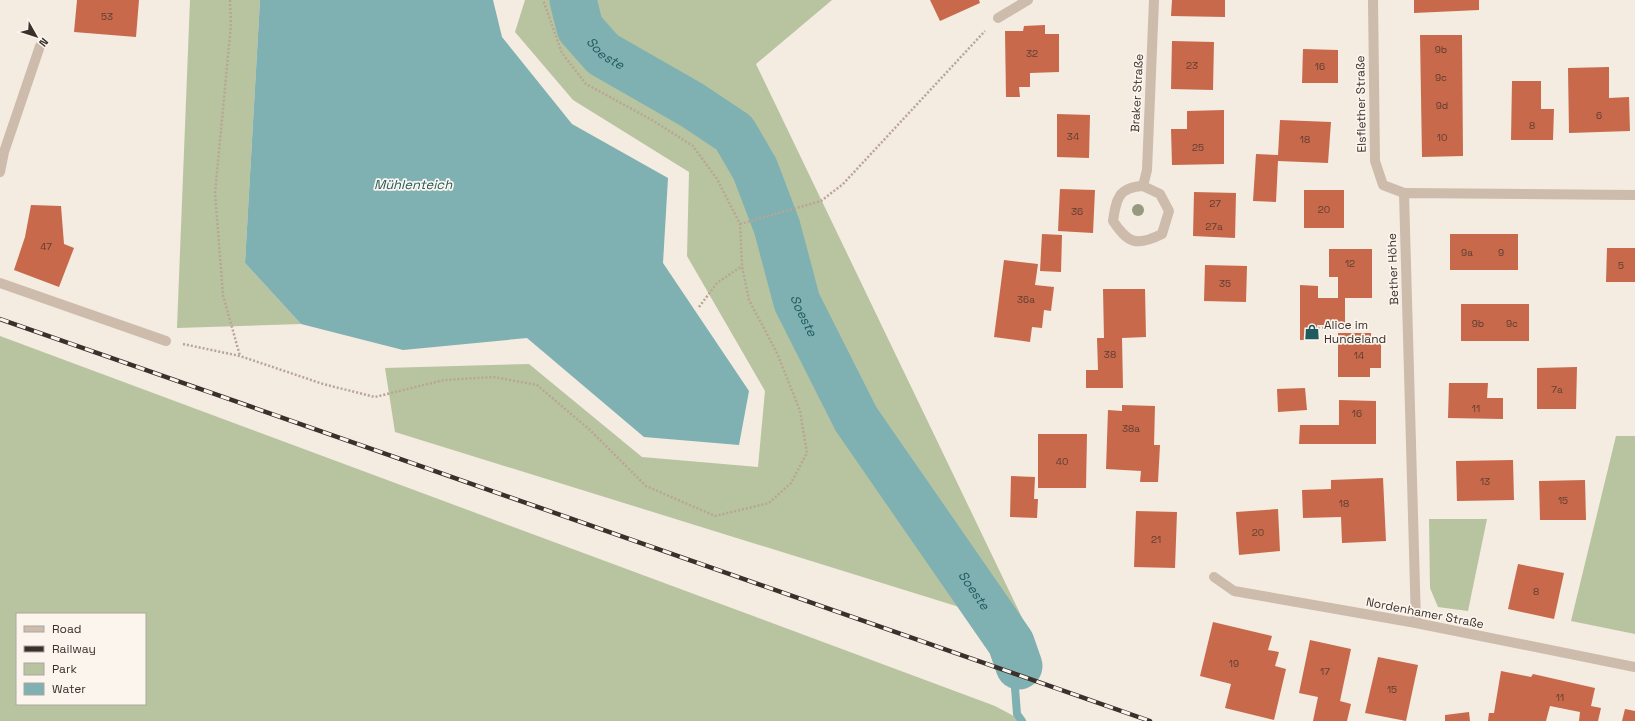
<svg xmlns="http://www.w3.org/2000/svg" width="1635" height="721" font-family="'Space Grotesk',sans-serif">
<rect width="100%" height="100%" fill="#f4ebe1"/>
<g fill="#b8c4a0" fill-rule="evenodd">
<path d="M 190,0 L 260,0 L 245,263 L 301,324 L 177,328 Z"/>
<path d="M 525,0 L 832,0 L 756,64 L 1027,628 L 395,432 L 385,368 L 529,364 L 642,457 L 758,467 L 765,391 L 687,256 L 689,172 L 573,100 L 515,32 Z"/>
<path d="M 0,336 L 995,706 L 1023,721 L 0,721 ZM 17,614 L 145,614 L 145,704 L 17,704 Z"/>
<path d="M 1616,436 L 1635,436 L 1635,634 L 1571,621 Z"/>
<path d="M 1429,519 L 1487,519 L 1468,611 L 1438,607 L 1430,588 Z"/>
</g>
<path fill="#7fb0b2" d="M 260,0 L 493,0 L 502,37 L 572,124 L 668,178 L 663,263 L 749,391 L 739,445 L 644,437 L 527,338 L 403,350 L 301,324 L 245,263 Z"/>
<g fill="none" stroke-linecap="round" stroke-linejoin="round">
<path stroke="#7fb0b2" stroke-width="8" d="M 1015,688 L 1017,714 L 1022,721"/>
<path stroke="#7fb0b2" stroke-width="47" id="s1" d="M 573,0 L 580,28 L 603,54 L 692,105 L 734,133 L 755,169 L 777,227 L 797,302 L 856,419 L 1011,643 L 1019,666"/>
</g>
<g fill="#c8694b">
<path d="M 77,0 L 139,0 L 136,37 L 74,32 Z"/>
<path d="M 930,0 L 979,0 L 980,3 L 940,21 Z"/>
<path d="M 1172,0 L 1225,0 L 1225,17 L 1171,16 Z"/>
<path d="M 1414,0 L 1479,0 L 1479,10 L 1414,13 Z"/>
<path d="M 1045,25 L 1045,34 L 1059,34 L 1059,72 L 1030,73 L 1030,87 L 1019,87 L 1020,97 L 1006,97 L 1005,31 L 1023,31 L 1024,26 Z"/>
<path d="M 1420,35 L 1462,35 L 1463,156 L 1422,157 Z"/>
<path d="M 1172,41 L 1214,42 L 1213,90 L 1171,89 Z"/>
<path d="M 1303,49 L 1338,50 L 1338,83 L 1302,83 Z"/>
<path d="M 1609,67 L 1609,98 L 1629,97 L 1630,131 L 1569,133 L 1568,68 Z"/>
<path d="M 1512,81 L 1541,81 L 1541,109 L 1554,109 L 1553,140 L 1511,140 Z"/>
<path d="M 1224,110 L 1224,164 L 1172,165 L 1171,129 L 1187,129 L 1187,111 Z"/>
<path d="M 1057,114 L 1090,115 L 1089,158 L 1057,157 Z"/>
<path d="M 1280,120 L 1331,122 L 1328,163 L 1278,161 L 1276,202 L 1253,201 L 1256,154 L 1278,155 Z"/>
<path d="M 1060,189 L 1095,190 L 1093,233 L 1058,231 Z"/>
<rect x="1304" y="190" width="40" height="38"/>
<path d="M 1194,192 L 1236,193 L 1235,238 L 1193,236 Z"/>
<path d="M 31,205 L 61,206 L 64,244 L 74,248 L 59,287 L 14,270 L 25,237 Z"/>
<path d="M 1042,234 L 1062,235 L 1061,272 L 1040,271 Z"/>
<rect x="1450" y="234" width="68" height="36"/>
<path d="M 1607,248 L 1635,248 L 1635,282 L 1606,282 Z"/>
<path d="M 1329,249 L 1372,249 L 1372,298 L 1345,298 L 1345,325 L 1317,325 L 1318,340 L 1300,340 L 1300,285 L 1318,286 L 1318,298 L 1338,298 L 1338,277 L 1329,277 Z"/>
<path d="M 1004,260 L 1038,264 L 1035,285 L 1054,287 L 1051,311 L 1044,310 L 1042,328 L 1032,327 L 1030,342 L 994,337 Z"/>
<path d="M 1205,265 L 1247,266 L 1246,302 L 1204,301 Z"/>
<path d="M 1103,289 L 1145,289 L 1146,337 L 1122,338 L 1123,388 L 1086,388 L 1086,370 L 1098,370 L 1097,338 L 1104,338 Z"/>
<rect x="1461" y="304" width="68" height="37"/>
<path d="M 1338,333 L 1371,333 L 1371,343 L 1381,343 L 1381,368 L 1370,368 L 1370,377 L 1338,377 Z"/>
<path d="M 1577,367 L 1576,409 L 1537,409 L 1537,368 Z"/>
<path d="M 1449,383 L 1488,383 L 1487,398 L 1503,398 L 1503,419 L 1448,418 Z"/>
<path d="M 1305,388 L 1307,410 L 1278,412 L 1277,389 Z"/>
<path d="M 1339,400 L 1376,401 L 1376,444 L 1299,444 L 1300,425 L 1339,425 Z"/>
<path d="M 1122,405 L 1155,406 L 1154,445 L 1160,445 L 1158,482 L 1140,482 L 1141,471 L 1106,469 L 1108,410 L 1122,411 Z"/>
<path d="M 1038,434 L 1087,434 L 1086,488 L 1038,488 Z"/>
<path d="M 1513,460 L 1514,500 L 1457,501 L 1456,461 Z"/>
<path d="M 1011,476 L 1035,477 L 1034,499 L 1038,499 L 1037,518 L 1010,517 Z"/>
<path d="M 1383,478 L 1386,541 L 1342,543 L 1341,517 L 1303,518 L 1302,490 L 1331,489 L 1331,480 Z"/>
<path d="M 1585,480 L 1586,520 L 1540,520 L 1539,481 Z"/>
<path d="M 1278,509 L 1280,551 L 1239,555 L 1236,512 Z"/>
<path d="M 1136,511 L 1177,512 L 1175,568 L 1134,567 Z"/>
<path d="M 1518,564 L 1564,573 L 1554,619 L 1508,609 Z"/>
<path d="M 1213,622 L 1272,636 L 1268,650 L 1279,652 L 1275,666 L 1286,669 L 1274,720 L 1225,708 L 1231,684 L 1200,676 Z"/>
<path d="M 1310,640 L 1351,649 L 1340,701 L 1351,704 L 1347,721 L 1313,721 L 1318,697 L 1299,693 Z"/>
<path d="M 1378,657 L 1418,665 L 1406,721 L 1365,713 Z"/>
<path d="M 1501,671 L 1531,677 L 1533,674 L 1595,688 L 1591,706 L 1601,708 L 1598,721 L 1579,721 L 1580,712 L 1550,706 L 1546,721 L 1488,721 L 1489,713 L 1494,713 Z"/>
<path d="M 1625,709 L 1635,711 L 1635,721 L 1622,721 Z"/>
<path d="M 1469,712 L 1470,721 L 1445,721 L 1445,715 Z"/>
</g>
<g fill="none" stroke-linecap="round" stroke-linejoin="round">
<g stroke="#b9a596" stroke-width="2.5" stroke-dasharray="2 2" stroke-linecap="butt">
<path d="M 230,0 L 231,24 L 215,193 L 223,295 L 240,356"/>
<path d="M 740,224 L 821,201 L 843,184 L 985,31"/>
<path d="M 699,307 L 717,283 L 742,266"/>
<path d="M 1318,328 L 1344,328"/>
<path d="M 183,344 L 240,356 L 323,384 L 375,397 L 444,380 L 494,377 L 537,385 L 590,430 L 646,486 L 715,516 L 769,503 L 791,483 L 807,453 L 800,411 L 777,353 L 749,300 L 742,266 L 740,224 L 717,179 L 693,146 L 652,120 L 586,84 L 562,53 L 543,0"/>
</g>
<g stroke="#cdbbac" stroke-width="10">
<path d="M 998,18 L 1028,0"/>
<path d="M 0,283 L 166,341"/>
</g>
<g stroke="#cdbbac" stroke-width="10">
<path d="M 1373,0 L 1375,161 L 1383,185 L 1404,193"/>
<path d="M 0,172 L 4,152 L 40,46"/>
<path d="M 1143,186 L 1147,170 L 1154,0"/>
<path d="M 1143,186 L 1160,194 L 1169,211 L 1162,234 C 1136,247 1128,243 1113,221 C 1116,200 1118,187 1143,186 Z"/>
<path d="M 1214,577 L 1234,591 L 1416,623 L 1635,667"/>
<path d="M 1416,623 L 1404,193 L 1635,195"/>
</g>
<defs>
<path id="rail" d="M 0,319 L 1150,721"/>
</defs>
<use href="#rail" stroke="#3b302b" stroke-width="4.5"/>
<use href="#rail" stroke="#fbf5ee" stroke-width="3" stroke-dasharray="9" stroke-linecap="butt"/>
</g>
<circle fill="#969b7f" cx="1138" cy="210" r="6"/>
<defs>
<symbol id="shop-bare" viewBox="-9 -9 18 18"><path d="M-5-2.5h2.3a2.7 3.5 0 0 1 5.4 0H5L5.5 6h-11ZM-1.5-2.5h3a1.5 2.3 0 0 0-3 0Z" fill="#1f5a5e" stroke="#fbf5ee" stroke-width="2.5" paint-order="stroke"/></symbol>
</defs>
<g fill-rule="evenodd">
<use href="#shop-bare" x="1301" y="321" width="22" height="22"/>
</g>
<g text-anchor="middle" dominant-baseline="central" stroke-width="3.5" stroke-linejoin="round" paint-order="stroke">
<g font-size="10" fill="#5e3e33">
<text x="107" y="16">53</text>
<text x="1441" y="49">9b</text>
<text x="1032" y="53">32</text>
<text x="1192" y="65">23</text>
<text x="1320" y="66">16</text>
<text x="1441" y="77">9c</text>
<text x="1442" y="105">9d</text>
<text x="1599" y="115">6</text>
<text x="1532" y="125">8</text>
<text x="1073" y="136">34</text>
<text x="1442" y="137">10</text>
<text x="1305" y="139">18</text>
<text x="1198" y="147">25</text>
<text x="1215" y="203">27</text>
<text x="1324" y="209">20</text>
<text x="1077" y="211">36</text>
<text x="1214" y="226">27a</text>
<text x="46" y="246">47</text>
<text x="1467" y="252">9a</text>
<text x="1501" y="252">9</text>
<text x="1350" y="263">12</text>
<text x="1621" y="265">5</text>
<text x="1225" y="283">35</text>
<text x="1026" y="299">36a</text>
<text x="1478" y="323">9b</text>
<text x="1512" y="323">9c</text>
<text x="1110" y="354">38</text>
<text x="1359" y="355">14</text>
<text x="1557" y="389">7a</text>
<text x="1476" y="408">11</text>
<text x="1357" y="413">16</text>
<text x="1131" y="428">38a</text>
<text x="1062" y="461">40</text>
<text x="1485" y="481">13</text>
<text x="1563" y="500">15</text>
<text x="1344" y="503">18</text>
<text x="1258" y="532">20</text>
<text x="1156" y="539">21</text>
<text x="1536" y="591">8</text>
<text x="1234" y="663">19</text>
<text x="1325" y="671">17</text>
<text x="1392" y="689">15</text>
<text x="1560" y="697">11</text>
</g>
<g font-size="12" fill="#3b302b" stroke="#fbf5ee">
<text transform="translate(1137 93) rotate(-87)">Braker Straße</text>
<text transform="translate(1361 104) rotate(-91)">Elsflether Straße</text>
<text transform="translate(1393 269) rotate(-92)">Bether Höhe</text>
<text transform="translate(1425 613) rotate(11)">Nordenhamer Straße</text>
</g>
<g font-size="12" fill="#3b302b" stroke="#fbf5ee" text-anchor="start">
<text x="1324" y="325">Alice im<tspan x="1324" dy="14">Hundeland</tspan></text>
</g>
<g font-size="13" font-style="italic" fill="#1f5a5e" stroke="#fbf5ee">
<text stroke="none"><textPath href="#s1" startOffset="65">Soeste</textPath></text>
<text x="413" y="184">Mühlenteich</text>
<text stroke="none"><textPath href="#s1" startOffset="413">Soeste</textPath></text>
<text stroke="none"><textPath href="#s1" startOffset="737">Soeste</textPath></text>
</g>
</g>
<rect x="16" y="613" width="130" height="92" fill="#fbf5ee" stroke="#aea6a0"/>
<rect x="24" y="626" width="20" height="6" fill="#cdbbac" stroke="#aea6a0"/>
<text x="52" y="633" font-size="12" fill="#3b302b">Road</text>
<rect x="24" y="646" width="20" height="6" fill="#3b302b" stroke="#aea6a0"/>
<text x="52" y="653" font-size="12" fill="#3b302b">Railway</text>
<rect x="24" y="663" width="20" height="12" fill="#b8c4a0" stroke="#aea6a0"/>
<text x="52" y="673" font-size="12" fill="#3b302b">Park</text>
<rect x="24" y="683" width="20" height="12" fill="#7fb0b2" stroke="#aea6a0"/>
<text x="52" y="693" font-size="12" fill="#3b302b">Water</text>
<g transform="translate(36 36) rotate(129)" stroke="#fbf5ee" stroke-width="3" paint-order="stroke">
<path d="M0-3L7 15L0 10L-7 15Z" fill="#3b302b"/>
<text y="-6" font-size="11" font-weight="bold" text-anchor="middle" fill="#3b302b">N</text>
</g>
</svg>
